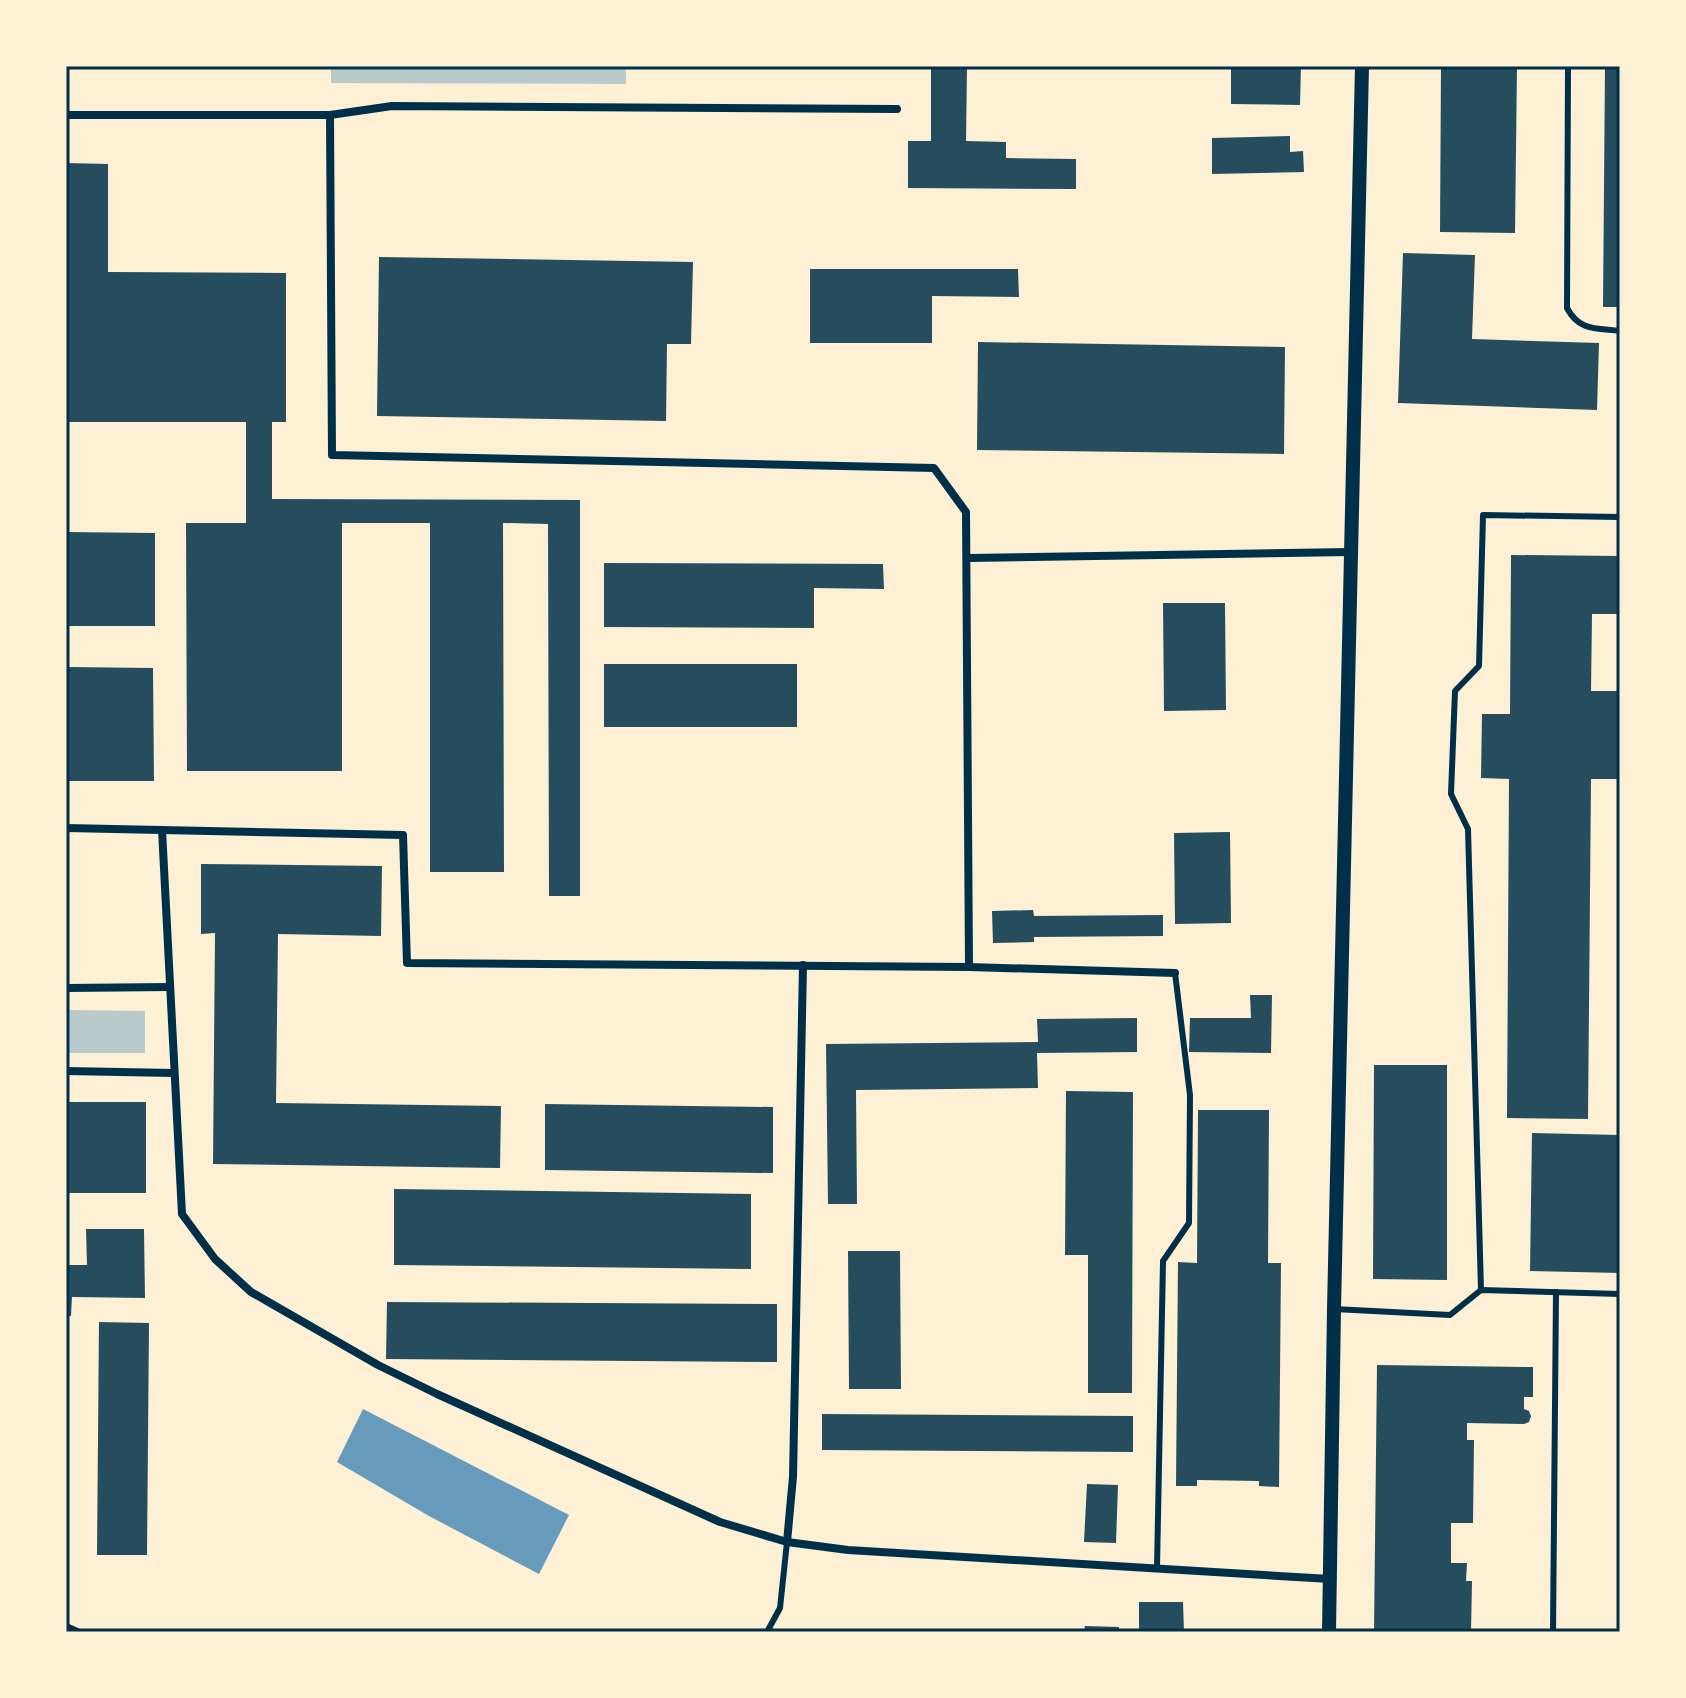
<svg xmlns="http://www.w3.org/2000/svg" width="1686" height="1698" font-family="Jost,sans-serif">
<rect width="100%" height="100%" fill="#fdf0d5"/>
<g fill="#b9caca">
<path d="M 331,66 L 626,66 L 626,84 L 331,83 Z"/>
<path d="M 66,1010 L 145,1011 L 145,1053 L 66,1053 Z"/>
</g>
<path fill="#669bbc" d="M 363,1409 L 569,1515 L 539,1574 L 429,1516 L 337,1462 Z"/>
<g fill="#264d5e">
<path d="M 931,66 L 967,66 L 966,141 L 1006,142 L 1006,158 L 1076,159 L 1076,189 L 908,188 L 908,141 L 931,141 Z"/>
<path d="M 1231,66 L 1301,66 L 1300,105 L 1231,104 Z"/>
<path d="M 1441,66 L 1517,66 L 1515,233 L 1440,232 Z"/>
<path d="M 1605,66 L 1620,66 L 1620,307 L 1603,307 Z"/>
<path d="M 1290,136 L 1290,152 L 1303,151 L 1304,172 L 1212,174 L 1212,138 Z"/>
<path d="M 66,163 L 108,164 L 108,272 L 286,273 L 286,422 L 272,422 L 272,499 L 580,500 L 580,896 L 549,896 L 548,524 L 503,523 L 504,872 L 430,872 L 430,523 L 342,523 L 342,771 L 187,771 L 186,523 L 246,523 L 246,422 L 66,422 Z"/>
<path d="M 1403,253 L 1475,255 L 1472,339 L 1599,343 L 1597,410 L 1398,403 Z"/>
<path d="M 379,257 L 693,262 L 691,344 L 667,344 L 666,421 L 377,416 Z"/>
<path d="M 810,269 L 1018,269 L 1019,297 L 932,296 L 932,343 L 810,343 Z"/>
<path d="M 978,342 L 1285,347 L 1284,454 L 977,450 Z"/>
<path d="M 66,532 L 155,533 L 155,626 L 66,626 Z"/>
<path d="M 1511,555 L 1620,556 L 1620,614 L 1592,614 L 1591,691 L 1620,691 L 1620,779 L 1591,779 L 1588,1119 L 1507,1118 L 1509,779 L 1481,778 L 1482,714 L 1510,714 Z"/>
<path d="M 604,563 L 883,564 L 884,589 L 814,588 L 814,628 L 604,627 Z"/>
<path d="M 1163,603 L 1225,603 L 1226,710 L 1164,711 Z"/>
<rect x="604" y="664" width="193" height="63"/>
<path d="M 66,667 L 153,668 L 154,781 L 66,781 Z"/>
<path d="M 1230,832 L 1231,923 L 1175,924 L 1174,833 Z"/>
<path d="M 201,864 L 382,866 L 381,936 L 278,934 L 276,1103 L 501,1106 L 500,1168 L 213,1164 L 215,933 L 201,934 Z"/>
<path d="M 1033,910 L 1034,916 L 1163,915 L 1163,936 L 1034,937 L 1034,942 L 993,943 L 992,911 Z"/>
<path d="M 1250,995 L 1272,995 L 1271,1053 L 1189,1052 L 1190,1018 L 1251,1018 Z"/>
<path d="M 1137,1018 L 1137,1052 L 1037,1053 L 1038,1088 L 856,1090 L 857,1204 L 828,1204 L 826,1044 L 1038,1042 L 1037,1019 Z"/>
<path d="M 1374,1065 L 1447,1065 L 1447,1280 L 1373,1279 Z"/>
<path d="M 1066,1091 L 1133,1092 L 1132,1393 L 1088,1393 L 1088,1255 L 1065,1255 Z"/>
<rect x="66" y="1102" width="80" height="91"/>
<path d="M 545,1104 L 773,1107 L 773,1173 L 545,1170 Z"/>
<path d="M 1198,1110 L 1269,1110 L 1268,1263 L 1281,1263 L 1279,1487 L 1259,1486 L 1259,1481 L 1197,1480 L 1197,1486 L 1176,1486 L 1178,1262 L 1197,1263 Z"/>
<path d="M 1532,1133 L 1620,1135 L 1620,1273 L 1530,1271 Z"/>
<path d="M 394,1189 L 751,1194 L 751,1269 L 394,1265 Z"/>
<path d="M 86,1229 L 144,1229 L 145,1298 L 72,1297 L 71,1316 L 66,1316 L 66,1265 L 87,1265 Z"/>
<path d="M 848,1251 L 900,1251 L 901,1389 L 849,1389 Z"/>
<path d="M 387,1302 L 777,1304 L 777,1362 L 386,1359 Z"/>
<path d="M 99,1322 L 149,1323 L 147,1555 L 97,1555 Z"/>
<path d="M 1377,1365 L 1533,1367 L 1533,1397 L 1524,1397 L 1524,1409 L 1529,1411 L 1531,1416 L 1529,1422 L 1524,1424 L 1467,1423 L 1467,1440 L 1474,1440 L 1473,1523 L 1451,1523 L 1451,1563 L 1467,1563 L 1466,1581 L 1472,1581 L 1471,1632 L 1374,1632 Z"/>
<path d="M 822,1414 L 1133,1416 L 1133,1452 L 822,1450 Z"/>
<path d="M 1087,1484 L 1118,1485 L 1116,1543 L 1084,1542 Z"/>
<path d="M 1139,1602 L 1183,1602 L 1184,1632 L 1139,1632 Z"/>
<path d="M 1085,1626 L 1119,1627 L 1119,1632 L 1084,1632 Z"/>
</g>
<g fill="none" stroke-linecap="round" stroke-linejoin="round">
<g stroke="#003049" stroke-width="6">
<path d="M 1568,66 L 1567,308 C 1579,331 1596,328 1620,331"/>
<path d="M 1481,1290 L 1468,829 L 1451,794 L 1455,691 L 1479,666 L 1483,515 L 1620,517"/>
<path d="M 1334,1309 L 1450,1315 L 1481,1290 L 1620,1294"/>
<path d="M 1157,1568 L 1163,1261 L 1189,1223 L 1190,1095 L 1175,973"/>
<path d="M 767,1632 L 780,1608 L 787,1542"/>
<path d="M 1553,1632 L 1556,1292"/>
</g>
<g stroke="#003049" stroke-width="8">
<path d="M 66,115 L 330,115 L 332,455 L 934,468 L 966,512 L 969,967"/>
<path d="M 330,115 L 392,106 L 897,109"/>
<path d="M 968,558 L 1350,552"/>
<path d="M 66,828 L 403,835 L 407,963 L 969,967 L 1175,973"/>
<path d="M 162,830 L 182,1214 L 215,1259 L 251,1292 L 378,1365 L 437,1394 L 720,1522 L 787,1542 L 848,1550 L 1330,1579"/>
<path d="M 66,988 L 169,987"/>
<path d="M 66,1071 L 174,1073"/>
<path d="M 787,1542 L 793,1477 L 803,965"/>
<path d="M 66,1627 L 77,1632"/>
</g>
<path stroke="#003049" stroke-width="14" d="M 1329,1632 L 1334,1309 L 1362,66"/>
</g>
<rect width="1686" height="1698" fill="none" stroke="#fdf0d5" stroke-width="136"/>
<rect x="68" y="68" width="1550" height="1562" fill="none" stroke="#003049" stroke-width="3"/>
</svg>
